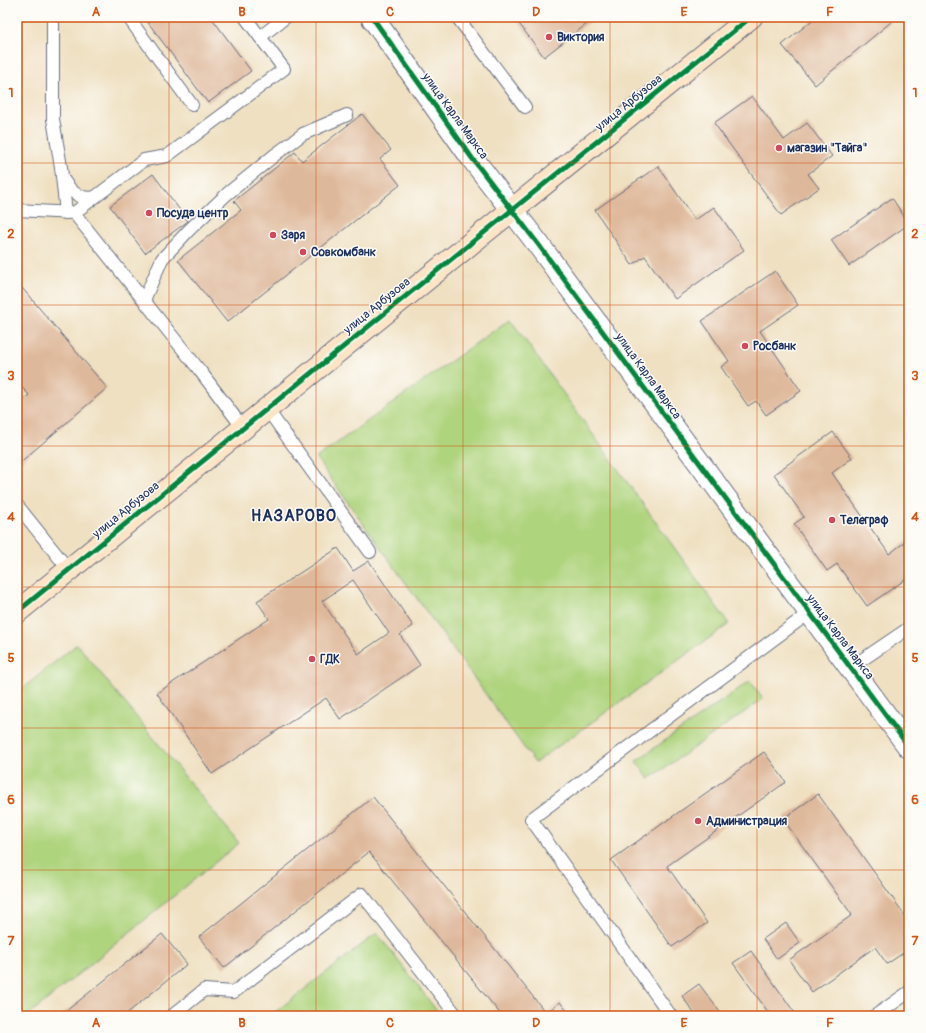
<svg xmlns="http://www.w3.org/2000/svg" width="926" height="1033" font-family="Pangolin,sans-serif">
<rect width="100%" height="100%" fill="#fdfcf7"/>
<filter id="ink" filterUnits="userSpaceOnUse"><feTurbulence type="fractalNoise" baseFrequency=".025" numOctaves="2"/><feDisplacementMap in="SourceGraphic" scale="8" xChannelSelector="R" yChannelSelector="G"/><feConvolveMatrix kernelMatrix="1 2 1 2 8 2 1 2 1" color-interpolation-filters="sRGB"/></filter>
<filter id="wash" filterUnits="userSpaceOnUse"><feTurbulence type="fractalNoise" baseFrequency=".012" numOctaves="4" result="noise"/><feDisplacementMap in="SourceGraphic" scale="16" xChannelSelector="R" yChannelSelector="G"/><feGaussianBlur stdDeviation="0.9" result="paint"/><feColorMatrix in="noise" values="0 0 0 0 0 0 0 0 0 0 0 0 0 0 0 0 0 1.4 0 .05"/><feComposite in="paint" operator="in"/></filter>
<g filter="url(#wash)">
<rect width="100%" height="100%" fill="#efe0c1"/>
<g fill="#afd47e" stroke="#65826e">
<path d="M 510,319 L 729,624 L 535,763 L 316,458 Z"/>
<path d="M 77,644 L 239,843 L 27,1016 L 17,1016 L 17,693 Z"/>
<path d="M 750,681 L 763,699 L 649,779 L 636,761 Z"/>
<path d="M 377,933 L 441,1016 L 270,1016 Z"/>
</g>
<g id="blocks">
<g fill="#deb89a" fill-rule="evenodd">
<path d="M 144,17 L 211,17 L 251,71 L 208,103 Z"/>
<path d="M 514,17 L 596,17 L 544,57 Z"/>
<path d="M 816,17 L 897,17 L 815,85 L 782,45 Z"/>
<path d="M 752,96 L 784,140 L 807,123 L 832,156 L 808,174 L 819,188 L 781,215 L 714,123 Z"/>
<path d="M 362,114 L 391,150 L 380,159 L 400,185 L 227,322 L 178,260 L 241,210 L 234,201 L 295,152 L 302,161 Z"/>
<path d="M 658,166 L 695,220 L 714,207 L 744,250 L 675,299 L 645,256 L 632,265 L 595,210 Z"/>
<path d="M 153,174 L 188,221 L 145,253 L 110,206 Z"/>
<path d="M 892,198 L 909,224 L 849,266 L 831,240 Z"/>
<path d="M 775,271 L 798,305 L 760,331 L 801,391 L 766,415 L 756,401 L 748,406 L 721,367 L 729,361 L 702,321 Z"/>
<path d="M 17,282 L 107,388 L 17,465 L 17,405 L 29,395 L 17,382 Z"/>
<path d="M 833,432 L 852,458 L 832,473 L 889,554 L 909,539 L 909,577 L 867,606 L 837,564 L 827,571 L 794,524 L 804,517 L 774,474 Z"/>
<path d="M 338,548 L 353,571 L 369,561 L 413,626 L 400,635 L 420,665 L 340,719 L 326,698 L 212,774 L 157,693 L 269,619 L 257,601 ZM 353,580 L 389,633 L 358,654 L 322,601 Z"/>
<path d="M 764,752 L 786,782 L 667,866 L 707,923 L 672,947 L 611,860 Z"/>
<path d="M 818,794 L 909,921 L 909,949 L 887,964 L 875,947 L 812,992 L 789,960 L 852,915 L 783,819 Z"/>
<path d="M 373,797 L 546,1013 L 560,1002 L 571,1016 L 502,1016 L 369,852 L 224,968 L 199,937 Z"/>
<path d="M 786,923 L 800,943 L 777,959 L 763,939 Z"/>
<path d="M 162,934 L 187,964 L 124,1016 L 60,1016 Z"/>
<path d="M 751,951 L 797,1016 L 771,1016 L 733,963 Z"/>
<path d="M 699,984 L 723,1016 L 696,1016 L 682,996 Z"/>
</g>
</g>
</g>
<g filter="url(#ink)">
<use href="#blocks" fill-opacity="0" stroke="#656d81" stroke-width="1"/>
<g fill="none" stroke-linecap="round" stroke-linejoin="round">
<defs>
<g id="lane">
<path d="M 53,17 L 53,119 L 61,167 L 66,213"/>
<path d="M 128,17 L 192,105"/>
<path d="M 245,17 L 260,37"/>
<path d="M 457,17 L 525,107"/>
<path d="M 63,179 C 70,191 80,201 95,197"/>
<path d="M 17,210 L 73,213"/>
<path d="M 144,300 L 162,259 L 189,230 L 227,194 L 276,154 L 303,134 L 347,115"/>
<path d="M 267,409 L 370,552"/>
<path d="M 243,428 L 201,372 L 74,213 L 144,160 L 167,156 L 284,69 L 260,37 L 286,17"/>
<path d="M 17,505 L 69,570"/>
<path d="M 850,668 L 909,628"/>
<path d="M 172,1016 L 204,990 L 234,992 L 362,894 L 457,1016"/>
<path d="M 671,1016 L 531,819 L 809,613"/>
<path d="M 875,1016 L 909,992"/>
</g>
<path id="street" d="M 372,17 L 472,158 L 538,244 L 909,747"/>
<path id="secondary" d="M 17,612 L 481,235 L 751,17"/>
</defs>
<use href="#lane" stroke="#656d81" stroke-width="14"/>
<use href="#street" stroke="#656d81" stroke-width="24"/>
<use href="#secondary" stroke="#656d81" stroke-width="24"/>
<use href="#lane" stroke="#fff" stroke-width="12"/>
<use href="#street" stroke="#fff" stroke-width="22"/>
<use href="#secondary" stroke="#fee4c6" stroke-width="22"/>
<defs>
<g id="cycleway">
<path d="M 372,17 L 472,158 L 538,244 L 909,747"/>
<path d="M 17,612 L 481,235 L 751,17"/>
</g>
</defs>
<use href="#cycleway" stroke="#fdfcf7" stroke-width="8"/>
<use href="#cycleway" stroke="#00873e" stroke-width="5"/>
</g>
</g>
<path fill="none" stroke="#d45514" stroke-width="1" stroke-opacity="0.55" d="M 169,17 L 169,1016M 316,17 L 316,1016M 463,17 L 463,1016M 610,17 L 610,1016M 757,17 L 757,1016M 17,163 L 909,163M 17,305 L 909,305M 17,446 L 909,446M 17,587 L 909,587M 17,728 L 909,728M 17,870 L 909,870"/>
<g fill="#d1495b" stroke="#fdfcf7" stroke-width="1.5">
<circle cx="549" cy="37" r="4"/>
<circle cx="779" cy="148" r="4"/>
<circle cx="149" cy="213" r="4"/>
<circle cx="273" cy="235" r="4"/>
<circle cx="303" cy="252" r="4"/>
<circle cx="745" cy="346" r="4"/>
<circle cx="832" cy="520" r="4"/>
<circle cx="312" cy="659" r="4"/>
<circle cx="698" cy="821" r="4"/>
</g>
<g text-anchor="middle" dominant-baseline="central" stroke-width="3" stroke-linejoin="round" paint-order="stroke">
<g font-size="12" font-weight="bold" fill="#1b2f5e" stroke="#fdfcf7" text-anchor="start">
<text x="557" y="37">Виктория</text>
<text x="787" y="148">магазин "Тайга"</text>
<text x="157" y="213">Посуда центр</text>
<text x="281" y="235">Заря</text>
<text x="311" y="252">Совкомбанк</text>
<text x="753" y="346">Росбанк</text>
<text x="840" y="520">Телеграф</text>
<text x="320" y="659">ГДК</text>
<text x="706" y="821">Администрация</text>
</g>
<g font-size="12" fill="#1b2f5e" stroke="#fdfcf7">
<text transform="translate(629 103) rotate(-39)">улица Арбузова</text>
<text transform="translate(455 116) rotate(54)">улица Карла Маркса</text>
<text transform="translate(377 306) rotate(-39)">улица Арбузова</text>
<text transform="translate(648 376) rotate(54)">улица Карла Маркса</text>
<text transform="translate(126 510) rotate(-39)">улица Арбузова</text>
<text transform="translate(840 637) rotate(53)">улица Карла Маркса</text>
</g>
<g font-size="16" font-weight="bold" letter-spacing="1" fill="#1b2f5e" stroke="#fdfcf7">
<text x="294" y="516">НАЗАРОВО</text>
</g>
</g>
<rect width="926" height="1033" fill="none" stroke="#fdfcf7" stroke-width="44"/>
<rect x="22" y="22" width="882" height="989" fill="none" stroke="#d45514" stroke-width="1.5"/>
<g font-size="13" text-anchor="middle" font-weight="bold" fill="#d45514">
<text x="96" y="16">A</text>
<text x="242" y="16">B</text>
<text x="390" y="16">C</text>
<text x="536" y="16">D</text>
<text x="684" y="16">E</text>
<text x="830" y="16">F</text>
<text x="11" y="97">1</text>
<text x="915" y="97">1</text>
<text x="11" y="238">2</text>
<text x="915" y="238">2</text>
<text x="11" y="380">3</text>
<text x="915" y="380">3</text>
<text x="11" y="521">4</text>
<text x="915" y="521">4</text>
<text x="11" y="662">5</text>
<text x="915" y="662">5</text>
<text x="11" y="804">6</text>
<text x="915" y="804">6</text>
<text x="11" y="945">7</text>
<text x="915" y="945">7</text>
<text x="96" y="1027">A</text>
<text x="242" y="1027">B</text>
<text x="390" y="1027">C</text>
<text x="536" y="1027">D</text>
<text x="684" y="1027">E</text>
<text x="830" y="1027">F</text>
</g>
</svg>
